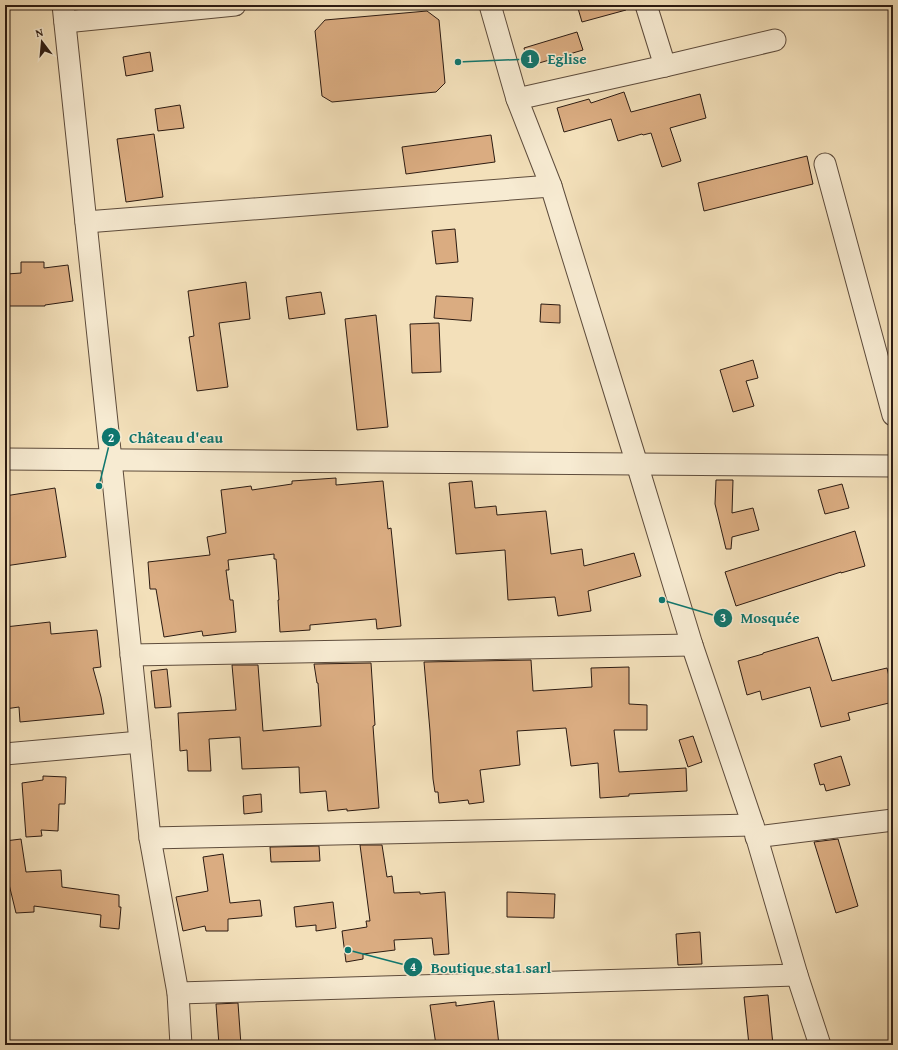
<svg xmlns="http://www.w3.org/2000/svg" width="898" height="1050" font-family="'Gentium Book Plus',serif">
<rect width="100%" height="100%" fill="#f3e0ba"/>
<filter id="stains"><feTurbulence type="fractalNoise" baseFrequency=".005" numOctaves="4"/><feColorMatrix values="0 0 0 0 .2 0 0 0 0 .09 0 0 0 0 .02 0 0 0 .5 -.17"/></filter>
<radialGradient id="worn" r=".72"><stop offset=".6" stop-color="#630" stop-opacity="0"/><stop offset="1" stop-color="#630" stop-opacity=".3"/></radialGradient>
<g fill="#daac81" stroke="#2c1b12">
<path d="M 577,5 L 626,5 L 626,10 L 582,22 Z"/>
<path d="M 427,11 L 439,20 L 445,83 L 436,92 L 332,102 L 322,96 L 315,31 L 325,20 Z"/>
<path d="M 577,32 L 583,50 L 529,66 L 524,48 Z"/>
<path d="M 150,52 L 153,71 L 126,76 L 123,57 Z"/>
<path d="M 624,92 L 631,112 L 700,94 L 706,118 L 670,128 L 681,161 L 662,167 L 651,133 L 643,135 L 642,134 L 618,141 L 611,119 L 564,132 L 557,108 L 589,99 L 591,103 Z"/>
<path d="M 180,105 L 184,128 L 158,131 L 155,109 Z"/>
<path d="M 154,134 L 163,197 L 126,202 L 117,139 Z"/>
<path d="M 491,135 L 495,162 L 406,174 L 402,147 Z"/>
<path d="M 807,156 L 813,184 L 704,211 L 698,183 Z"/>
<path d="M 455,229 L 458,262 L 436,264 L 432,231 Z"/>
<path d="M 21,262 L 44,262 L 44,268 L 68,265 L 73,301 L 45,305 L 45,306 L 8,306 L 7,274 L 21,273 Z"/>
<path d="M 246,282 L 250,319 L 219,323 L 228,387 L 197,391 L 189,337 L 194,336 L 188,291 Z"/>
<path d="M 321,292 L 325,314 L 289,319 L 286,297 Z"/>
<path d="M 436,296 L 473,298 L 471,321 L 434,318 Z"/>
<path d="M 541,304 L 560,305 L 560,323 L 540,322 Z"/>
<path d="M 376,315 L 388,427 L 357,430 L 345,319 Z"/>
<path d="M 439,323 L 441,372 L 412,373 L 410,324 Z"/>
<path d="M 753,360 L 758,378 L 746,381 L 754,406 L 733,412 L 720,370 Z"/>
<path d="M 336,478 L 336,485 L 383,481 L 388,529 L 391,528 L 401,626 L 377,629 L 376,619 L 310,625 L 310,630 L 280,632 L 278,600 L 279,600 L 276,559 L 274,559 L 274,554 L 228,560 L 229,570 L 226,570 L 230,600 L 233,600 L 236,632 L 203,636 L 202,631 L 164,637 L 156,589 L 150,589 L 148,562 L 210,555 L 207,537 L 226,533 L 221,490 L 251,486 L 252,490 L 292,484 L 292,481 Z"/>
<path d="M 716,480 L 733,480 L 732,513 L 753,508 L 759,530 L 732,537 L 731,549 L 726,549 L 715,504 Z"/>
<path d="M 472,481 L 475,508 L 496,506 L 497,515 L 546,511 L 551,554 L 582,549 L 584,566 L 634,553 L 641,576 L 588,591 L 591,611 L 558,616 L 555,597 L 508,600 L 505,550 L 456,554 L 449,483 Z"/>
<path d="M 842,484 L 849,508 L 825,514 L 818,490 Z"/>
<path d="M 55,488 L 66,557 L 5,566 L 5,496 Z"/>
<path d="M 855,531 L 865,566 L 841,573 L 841,572 L 736,606 L 725,572 Z"/>
<path d="M 50,622 L 51,634 L 97,630 L 101,667 L 93,668 L 101,697 L 104,714 L 20,722 L 19,707 L 5,709 L 5,627 Z"/>
<path d="M 818,637 L 832,681 L 887,668 L 893,693 L 893,702 L 848,713 L 850,720 L 821,727 L 810,687 L 762,700 L 760,691 L 747,695 L 738,661 L 763,654 L 763,653 Z"/>
<path d="M 531,660 L 533,691 L 592,687 L 591,668 L 629,667 L 629,704 L 647,705 L 647,730 L 614,730 L 619,772 L 686,768 L 687,791 L 629,794 L 629,796 L 600,798 L 598,763 L 571,766 L 566,728 L 517,731 L 520,765 L 480,770 L 484,802 L 469,804 L 468,800 L 439,803 L 438,792 L 435,792 L 433,779 L 430,731 L 424,662 Z"/>
<path d="M 371,663 L 375,725 L 373,726 L 379,808 L 347,811 L 347,809 L 328,811 L 326,791 L 300,793 L 299,767 L 242,769 L 240,737 L 209,739 L 211,771 L 188,771 L 187,750 L 180,751 L 178,713 L 236,710 L 232,665 L 258,665 L 263,731 L 321,726 L 318,683 L 317,683 L 314,664 Z"/>
<path d="M 167,669 L 171,707 L 155,708 L 151,671 Z"/>
<path d="M 693,736 L 702,762 L 688,767 L 679,740 Z"/>
<path d="M 841,756 L 850,785 L 826,791 L 824,784 L 820,785 L 814,764 Z"/>
<path d="M 43,776 L 66,777 L 65,804 L 59,804 L 58,831 L 41,830 L 42,836 L 26,837 L 22,783 L 43,780 Z"/>
<path d="M 261,794 L 262,812 L 244,814 L 243,796 Z"/>
<path d="M 21,839 L 26,872 L 61,870 L 62,887 L 119,895 L 119,907 L 121,907 L 119,929 L 100,927 L 101,915 L 34,906 L 34,912 L 16,913 L 7,876 L 5,876 L 5,841 Z"/>
<path d="M 838,839 L 858,906 L 836,913 L 814,842 Z"/>
<path d="M 360,845 L 382,845 L 387,877 L 392,876 L 394,893 L 420,892 L 420,894 L 445,892 L 449,954 L 434,955 L 432,938 L 394,940 L 395,950 L 363,954 L 363,959 L 346,962 L 342,931 L 367,927 L 366,921 L 370,921 Z"/>
<path d="M 319,846 L 320,861 L 271,862 L 270,847 Z"/>
<path d="M 223,854 L 230,903 L 260,900 L 262,916 L 228,919 L 228,931 L 206,931 L 205,926 L 183,931 L 176,897 L 208,891 L 203,857 Z"/>
<path d="M 507,892 L 555,894 L 554,918 L 507,917 Z"/>
<path d="M 333,902 L 336,928 L 316,931 L 316,925 L 296,927 L 294,907 Z"/>
<path d="M 700,932 L 702,964 L 678,965 L 676,934 Z"/>
<path d="M 768,995 L 773,1045 L 749,1045 L 744,997 Z"/>
<path d="M 494,1001 L 499,1045 L 436,1045 L 430,1005 L 456,1002 L 456,1006 Z"/>
<path d="M 238,1003 L 241,1045 L 219,1045 L 216,1004 Z"/>
</g>
<g fill="none" stroke-linecap="round" stroke-linejoin="round">
<defs>
<g id="street">
<path d="M 63,5 L 111,460 L 150,838 L 178,993 L 181,1045"/>
<path d="M 490,5 L 517,99 L 551,186 L 637,464 L 692,645 L 753,825 L 797,975 L 820,1045"/>
<path d="M 646,5 L 665,66"/>
<path d="M 65,22 L 235,5"/>
<path d="M 517,99 L 665,66 L 775,40"/>
<path d="M 825,164 L 893,415"/>
<path d="M 86,222 L 551,186"/>
<path d="M 5,459 L 893,466"/>
<path d="M 131,655 L 692,645"/>
<path d="M 5,754 L 140,742"/>
<path d="M 756,837 L 893,820"/>
<path d="M 150,838 L 753,825"/>
<path d="M 178,993 L 797,975"/>
</g>
</defs>
<use href="#street" stroke="#5e4c3c" stroke-width="23"/>
<use href="#street" stroke="#f7ebd2" stroke-width="21"/>
</g>
<path fill="none" stroke="#0f766e" stroke-width="1.5" d="M458 62L530 59M99 486L111 437M662 600L723 618M348 950L413 967"/>
<g fill="#0f766e" stroke="#f7ebd2" stroke-width="1.5">
<circle cx="458" cy="62" r="4"/>
<circle cx="99" cy="486" r="4"/>
<circle cx="662" cy="600" r="4"/>
<circle cx="348" cy="950" r="4"/>
<circle cx="530" cy="59" r="10"/>
<circle cx="111" cy="437" r="10"/>
<circle cx="723" cy="618" r="10"/>
<circle cx="413" cy="967" r="10"/>
</g>
<g font-size="12" text-anchor="middle" font-weight="bold" fill="#fff">
<text x="530" y="63">1</text>
<text x="111" y="442">2</text>
<text x="723" y="622">3</text>
<text x="413" y="971">4</text>
</g>
<g font-size="15" text-anchor="middle" font-weight="bold" fill="#0f766e" stroke="#f7ebd2" stroke-width="3" stroke-linejoin="round" paint-order="stroke">
<text x="567" y="64">Eglise</text>
<text x="176" y="443">Château d'eau</text>
<text x="770" y="623">Mosquée</text>
<text x="491" y="973">Boutique sta1 sarl</text>
</g>
<rect width="898" height="1050" fill="none" stroke="#f3e0ba" stroke-width="20"/>
<rect x="6" y="6" width="886" height="1038" fill="none" stroke="#2c1b12" stroke-width="2"/>
<rect x="10" y="10" width="878" height="1030" fill="none" stroke="#2c1b12"/>
<g transform="translate(42 42) rotate(344)" stroke="#f7ebd2" stroke-width="3" paint-order="stroke">
<path d="M0-3L7 15L0 10L-7 15Z" fill="#2c1b12"/>
<text y="-6" font-size="11" font-weight="bold" text-anchor="middle" fill="#2c1b12">N</text>
</g>
<rect width="100%" height="100%" filter="url(#stains)"/>
<rect width="100%" height="100%" fill="url(#worn)"/>
</svg>
